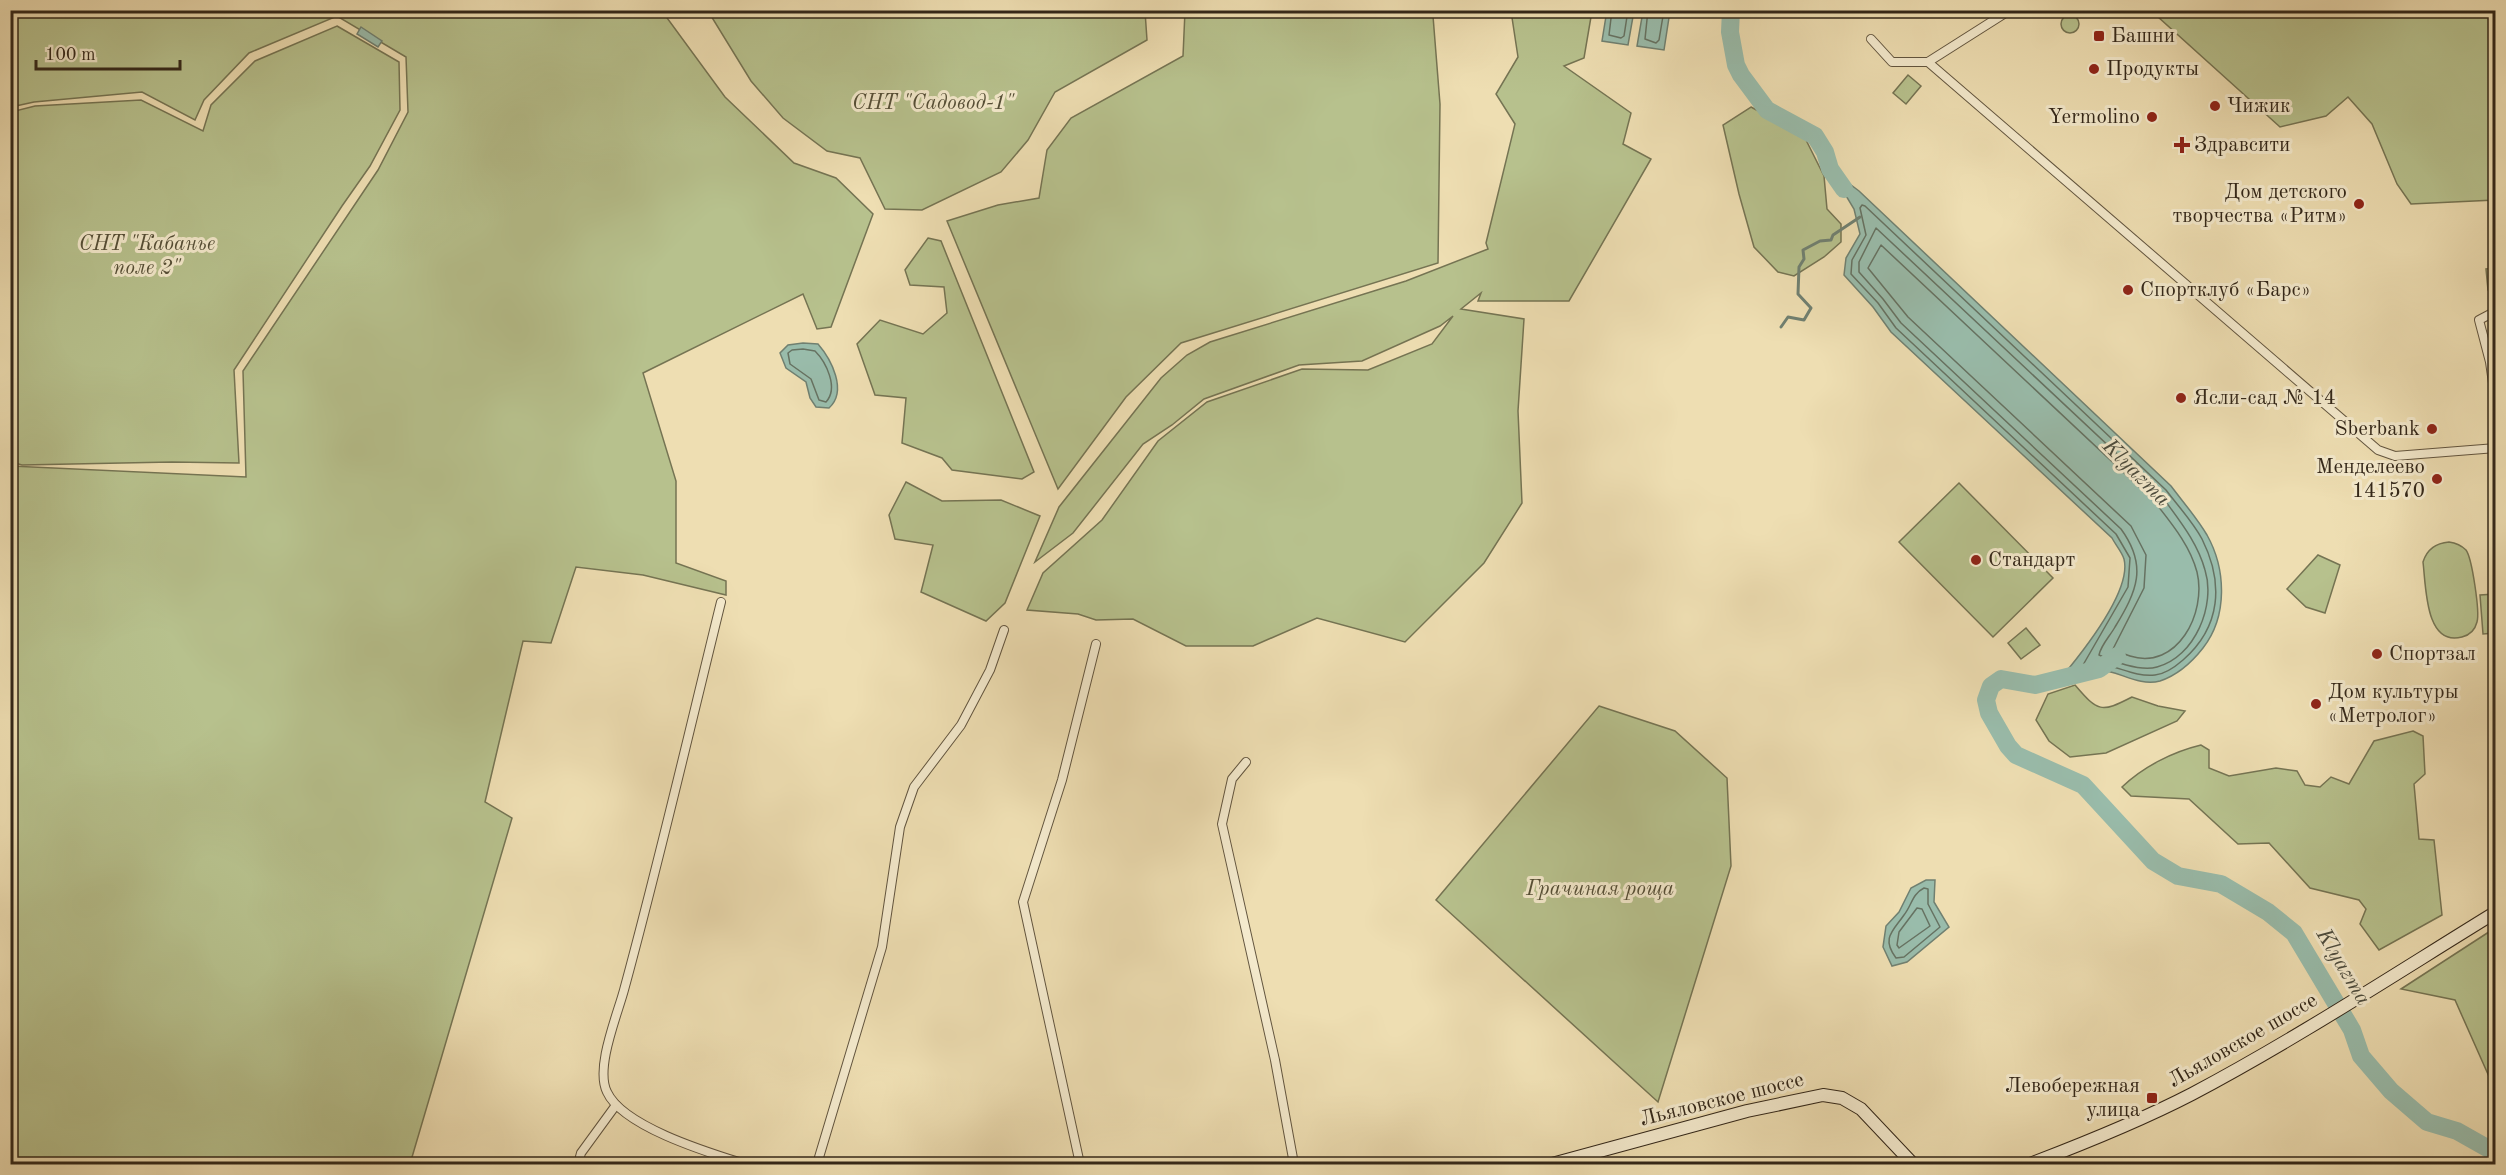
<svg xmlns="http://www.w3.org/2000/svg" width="2506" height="1175" font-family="'Old Standard TT',serif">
<rect width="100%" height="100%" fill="#eedeb2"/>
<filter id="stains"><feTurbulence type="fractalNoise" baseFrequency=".00333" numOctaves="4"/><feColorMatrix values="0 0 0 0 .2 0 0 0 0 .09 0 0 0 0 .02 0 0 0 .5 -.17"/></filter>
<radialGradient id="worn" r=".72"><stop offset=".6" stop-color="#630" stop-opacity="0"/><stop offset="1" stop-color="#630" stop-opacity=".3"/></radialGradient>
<g fill="#b7c18d" stroke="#757453" stroke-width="1.5">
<path d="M 1426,10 L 1433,16 L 1440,104 L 1438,263 L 1181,343 L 1126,397 L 1058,489 L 947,221 L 998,205 L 1039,198 L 1047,150 L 1071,118 L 1183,56 L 1185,11 Z"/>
<path d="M 10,11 L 662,11 L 725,97 L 794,163 L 836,178 L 873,214 L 831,327 L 817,329 L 803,294 L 643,373 L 676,481 L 676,563 L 726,581 L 726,595 L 643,575 L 576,567 L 551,643 L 523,641 L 485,802 L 512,818 L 410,1164 L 11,1164 L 11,466 L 246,477 L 243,371 L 378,170 L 408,112 L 406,57 L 337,16 L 249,53 L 204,100 L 195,120 L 142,92 L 34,102 L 11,107 Z"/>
<path d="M 708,11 L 1145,11 L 1147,40 L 1055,92 L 1028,140 L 1001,172 L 922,210 L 885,209 L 860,158 L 827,151 L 783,118 L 751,81 Z"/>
<path d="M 1511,11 L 1592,11 L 1584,58 L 1564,66 L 1631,113 L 1623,144 L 1651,159 L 1569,301 L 1478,301 L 1481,293 L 1461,309 L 1524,319 L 1518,411 L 1522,503 L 1484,563 L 1405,642 L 1317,618 L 1253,646 L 1186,646 L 1133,619 L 1096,620 L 1078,614 L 1027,610 L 1043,573 L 1102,520 L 1158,441 L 1207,402 L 1302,369 L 1368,370 L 1432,344 L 1453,316 L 1440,326 L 1362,361 L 1299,365 L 1204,399 L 1172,425 L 1143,444 L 1073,533 L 1035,562 L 1059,507 L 1161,378 L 1187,355 L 1210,342 L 1406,281 L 1488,249 L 1486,243 L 1515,124 L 1496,94 L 1518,57 Z"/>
<path d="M 2155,11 L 2495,11 L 2495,200 L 2411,204 L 2397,184 L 2372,124 L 2348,97 L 2326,116 L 2280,127 L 2157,16 Z"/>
<circle cx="2070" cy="24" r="9"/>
<path d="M 337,26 L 399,62 L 400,110 L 370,166 L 342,206 L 234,370 L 239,463 L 172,462 L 22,465 L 11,462 L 11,112 L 35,106 L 141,100 L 203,131 L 211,105 L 255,61 Z"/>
<path d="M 1908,75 L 1921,86 L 1906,104 L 1893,93 Z"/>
<path d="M 1751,107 L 1804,136 L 1824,176 L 1827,209 L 1841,224 L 1841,242 L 1824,257 L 1794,276 L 1778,272 L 1754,247 L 1739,194 L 1723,125 Z"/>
<path d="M 928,238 L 941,241 L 1034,472 L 1022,479 L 952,470 L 942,458 L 902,443 L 906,398 L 875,395 L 857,344 L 880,320 L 923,334 L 947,313 L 944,287 L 910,285 L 905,270 Z"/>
<path d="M 2495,268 L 2495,289 L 2488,290 L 2486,269 Z"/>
<path d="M 906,482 L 942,501 L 1001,500 L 1040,516 L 1005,603 L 986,621 L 921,592 L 933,545 L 895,539 L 889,515 Z"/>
<path d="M 1959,483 L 2053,578 L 1993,637 L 1899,542 Z"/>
<path d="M 2449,542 C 2456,543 2461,545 2466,550 C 2472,558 2480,612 2477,622 C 2475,630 2470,635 2462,637 C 2425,647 2426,586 2423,562 C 2427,549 2436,543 2449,542 Z"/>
<path d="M 2318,555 L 2340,565 L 2325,613 L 2306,607 L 2287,589 Z"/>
<path d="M 2495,594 L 2495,633 L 2483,634 L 2480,595 Z"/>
<path d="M 2026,628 L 2040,645 L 2021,659 L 2008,643 Z"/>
<path d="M 2075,685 C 2098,712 2101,713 2132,697 L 2158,706 L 2185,711 L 2177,721 L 2106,753 L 2070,757 L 2049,741 L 2036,720 L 2048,694 Z"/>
<path d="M 1599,706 L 1675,731 L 1727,778 L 1731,866 L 1658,1102 L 1436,900 Z"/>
<path d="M 2413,731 L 2423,736 L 2425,774 L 2414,784 L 2419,839 L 2434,840 L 2442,915 L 2379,950 L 2360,924 L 2366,909 L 2359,900 L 2310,888 L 2269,843 L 2238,844 L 2189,799 L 2131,796 L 2122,787 C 2143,767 2172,752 2201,745 L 2209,750 L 2209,768 L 2229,776 L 2276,768 L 2297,771 L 2305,785 L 2320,787 L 2331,777 L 2349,784 L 2374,741 Z"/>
<path d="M 2495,928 L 2495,1090 L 2455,1000 L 2401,989 Z"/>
</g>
<g fill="#99bcab" stroke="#708071" stroke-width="1.5">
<path d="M 1607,10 L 1634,11 L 1628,45 L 1602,41 Z"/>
<path d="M 1643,11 L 1670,11 L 1664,50 L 1637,46 Z"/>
<path d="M 361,27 L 382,41 L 378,47 L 357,34 Z"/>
<path d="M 1830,169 L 1859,191 L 2171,486 C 2183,502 2197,518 2207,535 C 2226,569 2228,616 2203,648 C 2192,662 2178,675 2160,681 C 2137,687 2117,669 2097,670 C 2086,670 2073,675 2061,678 C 2081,654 2132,591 2124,559 C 2122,552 2115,544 2112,538 L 1891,332 L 1873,307 L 1844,275 L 1846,258 L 1860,234 L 1854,209 Z"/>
<path d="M 803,343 L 818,344 C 831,359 848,391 829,408 L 816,407 L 810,398 L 806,382 L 786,368 L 780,353 L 788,345 Z"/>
<path d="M 1926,880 L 1935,880 L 1934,902 L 1949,927 L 1907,962 L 1892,966 L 1883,947 L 1886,926 L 1899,912 L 1911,888 Z"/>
</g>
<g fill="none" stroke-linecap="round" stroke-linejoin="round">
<g stroke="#667262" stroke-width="1.5">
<path d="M 1612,10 L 1609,35 L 1621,38 L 1624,36 L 1628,10"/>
<path d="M 1648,10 L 1645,39 L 1656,43 L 1659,40 L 1664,10"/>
<path d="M 1862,205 L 1865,206 L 2166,490 C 2178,506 2193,522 2202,539 C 2224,583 2221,627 2183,660 C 2175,667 2166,674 2155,675 C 2135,677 2120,667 2101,664 C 2095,663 2089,666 2083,665 L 2128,587 L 2130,558 L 2116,534 L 1896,328 L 1878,303 L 1851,274 L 1852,260 L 1866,235 L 1860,208 Z"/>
<path d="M 1876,228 L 2161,495 C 2178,519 2197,541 2205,570 C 2216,605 2195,657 2157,667 C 2140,672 2115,662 2099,655 C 2101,645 2110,636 2115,627 C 2137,591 2148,566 2121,529 L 1901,323 L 1883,299 L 1859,272 L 1859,262 Z"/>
<path d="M 1881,245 L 2154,501 C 2171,523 2190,545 2197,572 C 2207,613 2177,671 2130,656 C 2124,654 2118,652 2113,649 L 2144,588 L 2146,555 L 2131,526 L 1908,317 L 1868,268 Z"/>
<path d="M 803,349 L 815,351 C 826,362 839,388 826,402 L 819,400 L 811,379 L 790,364 L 788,353 L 792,350 Z"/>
<path d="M 1924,888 L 1928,889 L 1928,904 L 1940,927 L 1904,957 L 1896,958 C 1881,938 1893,931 1904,915 C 1912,905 1912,894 1924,888 Z"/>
<path d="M 1917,908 L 1922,909 L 1930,926 L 1899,948 L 1897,945 L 1899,932 Z"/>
</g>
<path stroke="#708071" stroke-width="3" d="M 1781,327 L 1788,317 L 1804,320 L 1811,308 L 1798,294 L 1799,267 L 1804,259 L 1803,250 L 1820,241 L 1831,240 L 1833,235 L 1860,217"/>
<g stroke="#99bcab" stroke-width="18">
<path d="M 1731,10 L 1730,32 L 1736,65 L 1741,75 L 1767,110 L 1815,136 L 1825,152 L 1830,169 L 1844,189"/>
<path d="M 2117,656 L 2099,669 L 2035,685 L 2001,679 L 1991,686 L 1986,700 L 1989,713 L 2008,746 L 2016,755 L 2083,785 L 2153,861 L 2178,876 L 2221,884 L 2268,912 L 2294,933 L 2352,1030 L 2361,1056 L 2391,1091 L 2427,1122 L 2457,1131 L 2496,1153"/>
</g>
<defs>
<g id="street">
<path d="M 1871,39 L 1892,62 L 1928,62 L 2010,10"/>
<path d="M 1928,62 L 2378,450 L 2395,456 L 2496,448"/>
<path d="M 2493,383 L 2490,362 L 2479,320 L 2496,311"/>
<path d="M 721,602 C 689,732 659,862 624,990 C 617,1016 595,1068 607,1092 C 623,1127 710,1153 745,1164"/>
<path d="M 1246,762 L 1232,779 L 1222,824 L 1275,1060 L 1294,1164"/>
<path d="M 578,1164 L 581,1153 L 616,1105"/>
<path d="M 817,1164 L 882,947 L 900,827 L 914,787 L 961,725 L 990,670 L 1004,630"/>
<path d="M 1080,1164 L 1023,902 L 1062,780 L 1096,644"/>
</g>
<g id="secondary">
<path d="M 1552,1164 L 1747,1111 L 1823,1095 L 1842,1098 L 1861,1109 L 1913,1164"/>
<path d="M 2030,1164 C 2085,1143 2140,1121 2192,1094 C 2296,1039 2395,974 2496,912"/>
</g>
</defs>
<use href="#street" stroke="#62553f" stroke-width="10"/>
<use href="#secondary" stroke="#332719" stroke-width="14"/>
<use href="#street" stroke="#f4eacd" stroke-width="8"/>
<use href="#secondary" stroke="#f4eacd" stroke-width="12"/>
</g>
<g fill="#8f2418" stroke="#f4eacd" stroke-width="2">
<rect x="2093" y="30" width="12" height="12" rx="3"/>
<circle cx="2094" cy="69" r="6"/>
<circle cx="2215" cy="106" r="6"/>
<circle cx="2152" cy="117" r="6"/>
<path d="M2179 136h6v6h6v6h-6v6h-6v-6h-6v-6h6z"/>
<circle cx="2359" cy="204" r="6"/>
<circle cx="2128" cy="290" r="6"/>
<circle cx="2181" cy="398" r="6"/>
<circle cx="2432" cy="429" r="6"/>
<circle cx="2437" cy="479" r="6"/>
<circle cx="1976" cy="560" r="6"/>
<circle cx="2377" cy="654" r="6"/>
<circle cx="2316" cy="704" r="6"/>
<rect x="2146" y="1092" width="12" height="12" rx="3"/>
</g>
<g text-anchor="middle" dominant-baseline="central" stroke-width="6" stroke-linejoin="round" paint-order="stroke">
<g font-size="21" fill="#332719" stroke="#f4eacd" text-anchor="start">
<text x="2111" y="36">Башни</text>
<text x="2106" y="69">Продукты</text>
<text x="2227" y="106">Чижик</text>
<text x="2140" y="117" text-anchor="end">Yermolino</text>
<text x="2194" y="145">Здравсити</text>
<text x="2347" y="192" text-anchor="end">Дом детского<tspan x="2347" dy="24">творчества «Ритм»</tspan></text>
<text x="2140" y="290">Спортклуб «Барс»</text>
<text x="2193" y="398">Ясли-сад № 14</text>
<text x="2420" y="429" text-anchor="end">Sberbank</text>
<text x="2425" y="467" text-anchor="end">Менделеево<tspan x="2425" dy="24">141570</tspan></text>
<text x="1988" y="560">Стандарт</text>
<text x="2389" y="654">Спортзал</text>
<text x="2328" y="692">Дом культуры<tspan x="2328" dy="24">«Метролог»</tspan></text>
<text x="2140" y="1086" text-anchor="end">Левобережная<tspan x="2140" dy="24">улица</tspan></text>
</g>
<g font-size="21" font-style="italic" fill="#544e36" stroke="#f4eacd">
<text x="933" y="103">СНТ "Садовод-1"</text>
<text x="147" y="244">СНТ "Кабанье<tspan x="147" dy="24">поле 2"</tspan></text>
<text x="1600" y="889">Грачиная роща</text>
</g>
<g font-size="21" fill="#332719" stroke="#f4eacd">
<text transform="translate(2243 1041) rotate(-30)">Льяловское шоссе</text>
<text transform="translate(1722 1100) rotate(-14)">Льяловское шоссе</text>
</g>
<g font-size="22" font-style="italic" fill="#4c4c3e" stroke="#f4eacd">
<text transform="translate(2136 473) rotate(45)">Klyazma</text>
<text transform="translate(2343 967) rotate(59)">Klyazma</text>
</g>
</g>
<rect width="2506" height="1175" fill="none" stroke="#eedeb2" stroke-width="36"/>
<rect x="12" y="12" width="2482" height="1151" fill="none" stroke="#332719" stroke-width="3"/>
<rect x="18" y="18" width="2470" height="1139" fill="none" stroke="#332719" stroke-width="1.5"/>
<path d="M36 60v9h144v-9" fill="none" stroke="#332719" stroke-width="3"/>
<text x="45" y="60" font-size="18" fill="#332719" stroke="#f4eacd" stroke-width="4.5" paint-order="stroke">100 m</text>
<rect width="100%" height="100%" filter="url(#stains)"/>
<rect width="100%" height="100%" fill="url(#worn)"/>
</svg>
